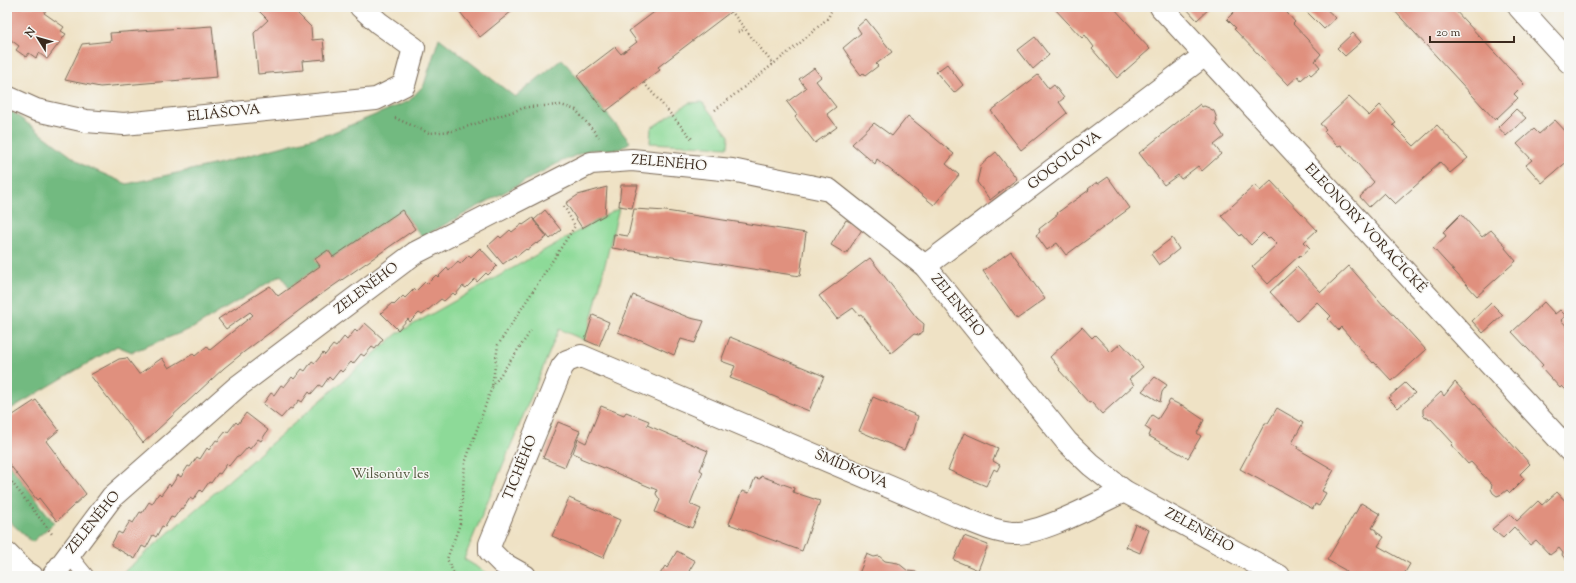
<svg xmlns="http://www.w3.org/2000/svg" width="1576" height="583" font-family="'Sorts Mill Goudy',serif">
<rect width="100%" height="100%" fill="#f6f6f2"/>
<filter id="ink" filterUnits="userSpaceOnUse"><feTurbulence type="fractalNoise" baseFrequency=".025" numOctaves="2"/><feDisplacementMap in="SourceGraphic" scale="8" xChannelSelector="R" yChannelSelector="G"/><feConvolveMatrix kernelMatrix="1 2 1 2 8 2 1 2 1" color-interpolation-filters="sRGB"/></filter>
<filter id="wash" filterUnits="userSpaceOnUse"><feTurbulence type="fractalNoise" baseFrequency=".012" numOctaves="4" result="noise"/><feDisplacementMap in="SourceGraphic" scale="16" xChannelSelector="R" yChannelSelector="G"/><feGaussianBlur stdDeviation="0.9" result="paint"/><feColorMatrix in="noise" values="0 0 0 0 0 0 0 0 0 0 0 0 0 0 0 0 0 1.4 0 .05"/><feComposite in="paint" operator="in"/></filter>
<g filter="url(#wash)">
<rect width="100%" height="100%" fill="#efe2c5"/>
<g fill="#8dda98" stroke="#64825b">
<path d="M 702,102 L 729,136 L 728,147 L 650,143 L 651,128 L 689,103 Z"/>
<path d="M 619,208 L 586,341 L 559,329 L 464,559 L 492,576 L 119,576 L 398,333 Z"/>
</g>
<g fill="#72ba80" stroke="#56724f">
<path d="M 439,38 L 515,97 L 562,59 L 630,142 L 620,149 L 589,150 L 560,162 L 422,237 L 402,210 L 333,257 L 328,250 L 315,259 L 320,266 L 289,288 L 281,275 L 193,328 L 132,352 L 117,346 L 7,411 L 7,108 L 83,165 L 127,184 L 213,165 L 329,134 L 409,101 L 424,85 Z"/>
<path d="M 7,461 L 54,523 L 32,542 L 7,519 Z"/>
</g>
<g id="blocks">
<g fill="#e0907e">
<path d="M 7,7 L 45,7 L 47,9 L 44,13 L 64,27 L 61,31 L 66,34 L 47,59 L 39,53 L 36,58 L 29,53 L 26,57 L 16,50 L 19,46 L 7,37 Z"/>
<path d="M 255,7 L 291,7 L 311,27 L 312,40 L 323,39 L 325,59 L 302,61 L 303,70 L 258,74 L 254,33 L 268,20 Z"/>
<path d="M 456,7 L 517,7 L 480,37 Z"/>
<path d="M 661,7 L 737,7 L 658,67 L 660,70 L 605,112 L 577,76 L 615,47 L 621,54 L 637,42 L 629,31 Z"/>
<path d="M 1053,7 L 1113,7 L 1136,32 L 1135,33 L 1150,49 L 1117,78 L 1092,49 L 1094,47 L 1085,35 L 1082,38 Z"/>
<path d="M 1185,7 L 1211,7 L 1197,20 Z"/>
<path d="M 1239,7 L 1247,8 L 1251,7 L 1253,11 L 1256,7 L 1282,7 L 1295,22 L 1293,24 L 1321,54 L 1315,61 L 1320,67 L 1311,75 L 1309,73 L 1301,80 L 1298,76 L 1288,85 L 1234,29 L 1236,28 L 1227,19 Z"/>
<path d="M 1310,7 L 1324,7 L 1336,18 L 1324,29 L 1306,11 Z"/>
<path d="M 1391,7 L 1452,7 L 1524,84 L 1514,94 L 1518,98 L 1495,120 Z"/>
<path d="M 866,19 L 892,52 L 876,64 L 878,66 L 865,76 L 863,73 L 861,75 L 851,62 L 852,61 L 843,48 L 861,33 L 857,27 Z"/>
<path d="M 212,26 L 217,77 L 100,87 L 65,80 L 82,44 L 111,41 L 110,33 Z"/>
<path d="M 1353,33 L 1361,42 L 1345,56 L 1337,48 Z"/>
<path d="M 1035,37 L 1049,55 L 1033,69 L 1018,50 Z"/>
<path d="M 947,64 L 963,85 L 954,93 L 936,72 Z"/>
<path d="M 814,68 L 821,77 L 816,81 L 836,107 L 827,114 L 837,127 L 815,143 L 795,117 L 797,115 L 787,102 L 806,88 L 799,79 Z"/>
<path d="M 1038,75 L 1049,89 L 1054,85 L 1064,98 L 1059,102 L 1067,113 L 1021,150 L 991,111 Z"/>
<path d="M 1349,97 L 1369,116 L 1380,105 L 1396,123 L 1393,125 L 1414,146 L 1437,125 L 1468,158 L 1450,173 L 1440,162 L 1431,170 L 1432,171 L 1395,204 L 1384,193 L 1369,207 L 1360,197 L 1374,182 L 1341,145 L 1338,146 L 1337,145 L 1324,131 L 1326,129 L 1320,124 Z"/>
<path d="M 1200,104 L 1202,107 L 1204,106 L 1209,108 L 1214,111 L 1216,116 L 1217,122 L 1215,123 L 1224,137 L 1214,145 L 1221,154 L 1202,171 L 1198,166 L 1181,179 L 1178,175 L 1164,185 L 1139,153 Z"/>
<path d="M 1516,109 L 1526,118 L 1506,136 L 1498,127 Z"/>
<path d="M 908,116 L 954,154 L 946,164 L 959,175 L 934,205 L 877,159 L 875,164 L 852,144 L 874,123 L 892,136 Z"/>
<path d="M 1555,120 L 1569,135 L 1569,160 L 1542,183 L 1526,165 L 1532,160 L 1517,144 L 1534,129 L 1539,134 Z"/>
<path d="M 996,152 L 1017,179 L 990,200 L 977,182 L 981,165 Z"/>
<path d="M 1108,177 L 1130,208 L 1066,255 L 1057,243 L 1047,250 L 1036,235 L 1040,232 L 1039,229 L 1058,214 L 1057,213 L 1089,190 L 1088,189 L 1097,182 L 1098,184 Z"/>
<path d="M 1271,181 L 1317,230 L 1304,242 L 1310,248 L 1301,256 L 1300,255 L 1268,284 L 1252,267 L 1277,244 L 1270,237 L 1268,238 L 1263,233 L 1251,245 L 1241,234 L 1240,236 L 1221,216 L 1255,185 L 1260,191 Z"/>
<path d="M 621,185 L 638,185 L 632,208 L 619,206 Z"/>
<path d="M 607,187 L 605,215 L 582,228 L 566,203 L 578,195 Z"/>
<path d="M 634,209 L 666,211 L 806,233 L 800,276 L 612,248 L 614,234 L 628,236 Z"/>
<path d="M 402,210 L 415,229 L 313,300 L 244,352 L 224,368 L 143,443 L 90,375 L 119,359 L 127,358 L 139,374 L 162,358 L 169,368 L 193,354 L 195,356 L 207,346 L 210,350 L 253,315 L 250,312 L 226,329 L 218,319 L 270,286 L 278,296 L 320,266 L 315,259 L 328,250 L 333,257 Z"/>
<path d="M 545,210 L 561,230 L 550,239 L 534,220 Z"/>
<path d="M 1461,214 L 1482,237 L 1491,230 L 1506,246 L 1505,248 L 1516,261 L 1477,296 L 1433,248 L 1446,236 L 1443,232 Z"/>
<path d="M 533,218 L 534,221 L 547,237 L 537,244 L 536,243 L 527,250 L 526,249 L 516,257 L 515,255 L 503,264 L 488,246 L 499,236 L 501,238 L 510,230 L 512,232 L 522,224 L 523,225 Z"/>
<path d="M 846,220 L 863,228 L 846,254 L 831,245 Z"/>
<path d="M 1172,238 L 1179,249 L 1159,265 L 1151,254 Z"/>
<path d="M 480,248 L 497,266 L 488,275 L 486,273 L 477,282 L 475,279 L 466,288 L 463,286 L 455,295 L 453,293 L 444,301 L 441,299 L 422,315 L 419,313 L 410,322 L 408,319 L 398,330 L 381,313 L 392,303 L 394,305 L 403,296 L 405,298 L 414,289 L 416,291 L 425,282 L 427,284 L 436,275 L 438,277 L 447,268 L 449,271 L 458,261 L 460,264 L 469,255 L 471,257 Z"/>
<path d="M 1011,251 L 1045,299 L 1017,319 L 983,271 Z"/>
<path d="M 870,258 L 917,318 L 924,324 L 923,332 L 919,335 L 914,334 L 891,353 L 861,314 L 859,315 L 853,308 L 837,319 L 819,296 Z"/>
<path d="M 1349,266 L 1384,306 L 1385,305 L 1426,350 L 1392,381 L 1374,362 L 1373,363 L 1341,327 L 1338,330 L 1328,319 L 1331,316 L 1317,302 L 1297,321 L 1270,292 L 1297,267 L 1321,292 Z"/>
<path d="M 633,295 L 690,318 L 704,321 L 695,343 L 681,339 L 674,355 L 639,339 L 638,340 L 618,332 Z"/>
<path d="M 1544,302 L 1555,314 L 1560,310 L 1566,316 L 1561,320 L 1569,329 L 1569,393 L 1562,386 L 1560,388 L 1541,367 L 1543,365 L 1512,332 Z"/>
<path d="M 1491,303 L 1503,315 L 1483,333 L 1472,321 Z"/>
<path d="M 593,315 L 609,322 L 599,346 L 585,340 Z"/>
<path d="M 365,323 L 383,339 L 375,349 L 372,347 L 364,356 L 361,354 L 353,364 L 351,362 L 342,372 L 340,370 L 332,380 L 329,377 L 322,387 L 319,385 L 311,394 L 309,392 L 302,402 L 299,400 L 292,409 L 290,408 L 281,418 L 263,404 L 271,393 L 274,395 L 281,385 L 284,387 L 292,377 L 294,379 L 302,369 L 305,371 L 312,361 L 315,363 L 323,353 L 325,355 L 333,345 L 336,347 L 344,337 L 347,340 L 355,330 L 357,332 Z"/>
<path d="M 1082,327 L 1092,338 L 1095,335 L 1111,352 L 1121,343 L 1143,367 L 1129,379 L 1134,385 L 1102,414 L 1091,402 L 1089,403 L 1059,370 L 1060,369 L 1050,357 Z"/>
<path d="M 730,337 L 824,376 L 809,411 L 768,394 L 768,393 L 759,389 L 730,378 L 735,366 L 721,361 Z"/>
<path d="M 1155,377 L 1167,385 L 1162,392 L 1160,402 L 1142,391 Z"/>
<path d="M 1455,382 L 1530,464 L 1520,474 L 1524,479 L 1510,493 L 1507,490 L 1502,494 L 1497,496 L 1493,493 L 1491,489 L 1492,485 L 1471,462 L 1468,464 L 1451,445 L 1453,443 L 1431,419 L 1424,417 L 1423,413 L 1423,409 L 1441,392 L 1444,396 Z"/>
<path d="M 1405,383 L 1415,393 L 1398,408 L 1388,398 Z"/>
<path d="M 873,397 L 918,416 L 913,434 L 910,436 L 904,450 L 859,431 Z"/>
<path d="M 36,400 L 59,430 L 46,441 L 86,494 L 57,521 L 39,498 L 37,500 L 7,461 L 7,419 Z"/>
<path d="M 1170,400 L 1182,406 L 1182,405 L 1204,420 L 1197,433 L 1201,436 L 1188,458 L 1149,436 L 1151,431 L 1145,427 L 1152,415 L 1158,419 Z"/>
<path d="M 601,406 L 624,415 L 626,412 L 649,421 L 647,425 L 708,451 L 700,470 L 703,472 L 690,504 L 701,509 L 692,528 L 655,512 L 660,500 L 656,494 L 657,490 L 580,458 L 580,456 L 573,453 L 578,439 L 586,443 Z"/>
<path d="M 1277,408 L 1303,423 L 1292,443 L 1299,447 L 1298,449 L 1334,470 L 1322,491 L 1326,493 L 1319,506 L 1315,504 L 1313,509 L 1240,469 L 1265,423 L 1268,423 Z"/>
<path d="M 246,413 L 268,430 L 261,441 L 258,439 L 250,449 L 248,447 L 239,457 L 237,456 L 229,466 L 227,464 L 220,474 L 218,473 L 211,483 L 209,482 L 202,492 L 200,490 L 193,500 L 190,498 L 183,509 L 181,508 L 174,518 L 171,517 L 165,527 L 162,526 L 156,537 L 153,535 L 146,548 L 142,546 L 135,559 L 111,545 L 118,532 L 122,534 L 130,521 L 133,523 L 140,512 L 142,513 L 149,502 L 152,504 L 159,493 L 161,495 L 169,484 L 171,486 L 178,475 L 181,477 L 188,466 L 190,467 L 197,457 L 200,459 L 207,448 L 209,450 L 216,440 L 218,441 L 226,431 L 228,432 L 236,422 L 238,424 Z"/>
<path d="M 558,422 L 580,431 L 565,467 L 543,458 Z"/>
<path d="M 964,433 L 998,448 L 993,461 L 1000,465 L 997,471 L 994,469 L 986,486 L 948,470 Z"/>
<path d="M 761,476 L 794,488 L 793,492 L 820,501 L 802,551 L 729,524 L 742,491 L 749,493 L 755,478 L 760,479 Z"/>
<path d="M 1557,492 L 1569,505 L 1569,563 L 1562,555 L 1563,553 L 1559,548 L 1550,555 L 1536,540 L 1530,545 L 1514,527 L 1503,538 L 1492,529 L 1510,514 L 1517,521 L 1538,501 L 1542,505 Z"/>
<path d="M 569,498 L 620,520 L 603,558 L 552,536 Z"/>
<path d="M 1361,503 L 1380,514 L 1372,528 L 1376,530 L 1376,532 L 1384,537 L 1378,546 L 1410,564 L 1403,576 L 1352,576 L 1346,573 L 1345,570 L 1327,560 L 1354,514 L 1355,514 Z"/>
<path d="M 1135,524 L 1149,530 L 1140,553 L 1126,547 Z"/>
<path d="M 964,536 L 988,545 L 978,570 L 954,560 Z"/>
<path d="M 677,551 L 695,561 L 689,571 L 698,576 L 659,576 L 665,566 L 667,568 Z"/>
<path d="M 867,554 L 874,557 L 879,556 L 885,561 L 898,563 L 908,571 L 916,572 L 920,576 L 858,576 Z"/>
</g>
</g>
</g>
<g filter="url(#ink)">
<use href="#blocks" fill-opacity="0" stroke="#7a6a58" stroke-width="1"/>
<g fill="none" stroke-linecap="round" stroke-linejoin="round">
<defs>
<path id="service" d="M 69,555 L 86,576"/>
<g id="minor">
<path d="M 1161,7 L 1569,450"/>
<path d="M 7,97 L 36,110 L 86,121 L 124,124 L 376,99 L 404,85 L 414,48 L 379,23 L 361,7"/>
<path d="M 925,266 L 1205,55"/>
<path d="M 7,554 L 24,571 L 32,576"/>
<path d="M 53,576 L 112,497 L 237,387 L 415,253 L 591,163 L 632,160 L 732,170 L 829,190 L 925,266 L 1067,442 L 1091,465 L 1124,491 L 1279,576"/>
<path d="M 525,576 L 502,563 L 490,551 L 490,544 L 562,367 L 567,361 L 581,356 L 958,516 C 976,523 994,532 1013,533 C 1040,535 1098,503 1124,491"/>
</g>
<path id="tertiary" d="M 1519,7 L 1569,62"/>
</defs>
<use href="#service" stroke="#7a6a58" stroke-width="17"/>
<use href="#minor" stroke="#7a6a58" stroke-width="24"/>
<use href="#tertiary" stroke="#7a6a58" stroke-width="24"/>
<g stroke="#7a6a58" stroke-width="2.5" stroke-dasharray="1 3" stroke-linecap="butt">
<path d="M 731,11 L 773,64"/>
<path d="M 738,32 L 745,29"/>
<path d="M 644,83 L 693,140"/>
<path d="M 715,110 L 800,43 L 828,18 L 833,7"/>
<path d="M 395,118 L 429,133 L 453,131 L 527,107 L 561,105 L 576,110 L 599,137"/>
<path d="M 492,387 L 531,331"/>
<path d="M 7,476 L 52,534"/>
<path d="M 455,576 L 447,559 L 460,524 L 465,463 L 492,387 L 498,345 L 575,226 L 564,206"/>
</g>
<use href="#service" stroke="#fff" stroke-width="15"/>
<use href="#minor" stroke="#fff" stroke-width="22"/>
<use href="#tertiary" stroke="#fff" stroke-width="22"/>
</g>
</g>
<g text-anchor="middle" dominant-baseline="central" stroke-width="3" stroke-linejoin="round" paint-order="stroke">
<g font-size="14" fill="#3b2a1e" stroke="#f6f6f2">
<text transform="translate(224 114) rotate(-6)">ELIÁŠOVA</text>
<text transform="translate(1065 161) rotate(-37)">GOGOLOVA</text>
<text transform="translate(669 164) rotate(5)">ZELENÉHO</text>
<text transform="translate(1365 229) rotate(47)">ELEONORY VORAČICKÉ</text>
<text transform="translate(367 289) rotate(-37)">ZELENÉHO</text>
<text transform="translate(957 306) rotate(51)">ZELENÉHO</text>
<text transform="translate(521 468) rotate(-68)">TICHÉHO</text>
<text transform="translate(851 470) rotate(23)">ŠMÍDKOVA</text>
<text transform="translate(94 523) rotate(-51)">ZELENÉHO</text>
<text transform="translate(1199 531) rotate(29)">ZELENÉHO</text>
</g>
<g font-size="14" fill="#50563c" stroke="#f6f6f2">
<text x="390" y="475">Wilsonův les</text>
</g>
</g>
<rect width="1576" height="583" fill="none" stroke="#f6f6f2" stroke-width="24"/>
<g transform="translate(38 38) rotate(307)" stroke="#f6f6f2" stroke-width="3" paint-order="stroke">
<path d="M0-3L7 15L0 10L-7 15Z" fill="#3b2a1e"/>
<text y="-6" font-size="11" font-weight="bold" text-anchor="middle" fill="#3b2a1e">N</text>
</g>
<path d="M1430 36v6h84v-6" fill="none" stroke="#3b2a1e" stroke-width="2"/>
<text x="1436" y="36" font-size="12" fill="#3b2a1e" stroke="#f6f6f2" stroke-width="3" paint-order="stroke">20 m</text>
</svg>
